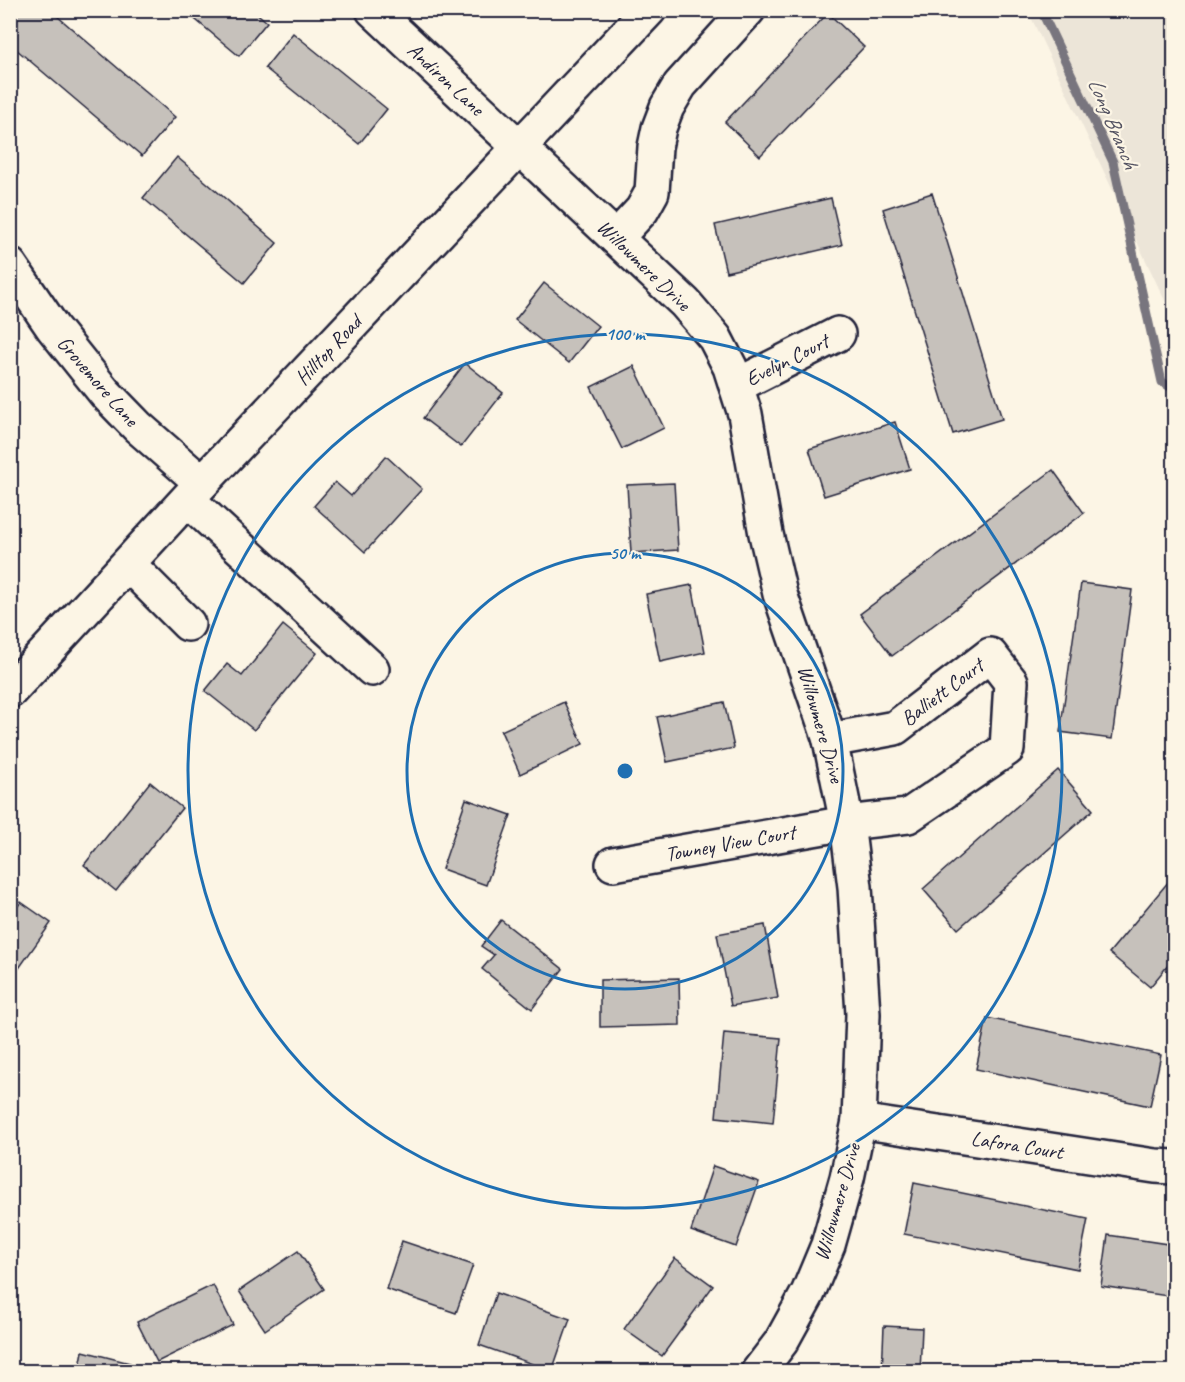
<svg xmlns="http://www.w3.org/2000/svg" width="1185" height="1382" font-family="Caveat,sans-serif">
<rect width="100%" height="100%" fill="#fcf5e5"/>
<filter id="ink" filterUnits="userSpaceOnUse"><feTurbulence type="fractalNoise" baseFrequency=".0167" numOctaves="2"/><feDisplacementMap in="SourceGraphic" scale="12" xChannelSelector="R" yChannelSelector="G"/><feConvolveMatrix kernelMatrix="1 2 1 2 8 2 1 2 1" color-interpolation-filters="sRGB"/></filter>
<g filter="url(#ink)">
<path fill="#ece5d8" d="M 1028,11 L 1174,11 L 1174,320 Z"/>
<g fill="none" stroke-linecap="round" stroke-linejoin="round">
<path stroke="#78757e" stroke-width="9" d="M 1041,10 L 1113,162 L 1162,382 L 1174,389"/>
</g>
<g fill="#c6c1bb" stroke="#22223b" stroke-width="1.5">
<path d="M 10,10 L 50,10 L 175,117 L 142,156 L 10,44 Z"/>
<path d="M 184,10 L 253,10 L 267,22 L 239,56 Z"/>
<path d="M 828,13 L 864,47 L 760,156 L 725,122 Z"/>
<path d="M 293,33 L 387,109 L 359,144 L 265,68 Z"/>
<path d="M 177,157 L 277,243 L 244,283 L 143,198 Z"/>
<path d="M 932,193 L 1002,419 L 953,434 L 883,209 Z"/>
<path d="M 831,198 L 842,245 L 726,272 L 715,225 Z"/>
<path d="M 544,283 L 598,326 L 569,363 L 515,320 Z"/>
<path d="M 465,363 L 503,393 L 461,447 L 423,418 Z"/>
<path d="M 634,366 L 664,428 L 622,449 L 591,387 Z"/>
<path d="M 895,422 L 910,469 L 824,496 L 809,449 Z"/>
<path d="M 386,456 L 422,489 L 365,552 L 314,506 L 335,482 L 351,496 Z"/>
<path d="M 1053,470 L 1084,513 L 892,656 L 860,614 Z"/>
<path d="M 674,483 L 678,550 L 631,553 L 627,485 Z"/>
<path d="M 1081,583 L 1132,590 L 1112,739 L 1060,732 Z"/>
<path d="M 692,585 L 705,652 L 660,662 L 646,594 Z"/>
<path d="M 283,625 L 317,653 L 254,730 L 205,691 L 227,664 L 242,676 Z"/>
<path d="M 564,702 L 583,744 L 520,774 L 501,731 Z"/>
<path d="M 724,702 L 734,748 L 667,762 L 657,717 Z"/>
<path d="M 1058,770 L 1093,810 L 958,929 L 923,889 Z"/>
<path d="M 150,782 L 182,808 L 116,891 L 84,865 Z"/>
<path d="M 466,799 L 511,815 L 486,885 L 442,869 Z"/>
<path d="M 1174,875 L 1174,958 L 1150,987 L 1109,953 Z"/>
<path d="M 21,902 L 51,923 L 10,981 L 10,916 Z"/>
<path d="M 501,920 L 563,969 L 532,1009 L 482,969 L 494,955 L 481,946 Z"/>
<path d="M 765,925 L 778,998 L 731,1006 L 717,934 Z"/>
<path d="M 679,978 L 680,1025 L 600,1027 L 600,980 Z"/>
<path d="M 987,1018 L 1161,1055 L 1150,1106 L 976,1069 Z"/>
<path d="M 724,1033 L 781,1038 L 773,1123 L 716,1117 Z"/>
<path d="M 713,1166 L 759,1182 L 736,1247 L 691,1231 Z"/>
<path d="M 914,1183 L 1088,1219 L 1078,1269 L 904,1234 Z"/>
<path d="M 1108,1235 L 1174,1245 L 1174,1297 L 1101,1286 Z"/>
<path d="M 402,1241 L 473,1265 L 456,1313 L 386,1289 Z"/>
<path d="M 298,1251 L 324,1289 L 265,1330 L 239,1291 Z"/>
<path d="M 675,1258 L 713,1286 L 662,1356 L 624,1329 Z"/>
<path d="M 213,1285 L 233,1325 L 157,1362 L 137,1322 Z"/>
<path d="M 496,1293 L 570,1319 L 552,1371 L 479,1345 Z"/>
<path d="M 884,1326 L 922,1328 L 920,1372 L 882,1372 Z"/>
<path d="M 83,1351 L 130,1363 L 128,1372 L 79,1372 Z"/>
</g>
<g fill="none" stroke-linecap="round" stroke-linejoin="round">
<defs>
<g id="minor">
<path d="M 373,10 L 685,303 L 715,338 L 730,367 L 745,414 L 766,534 L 780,594 L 830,740 L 847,823 L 855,887 L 863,1014 L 859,1121 L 847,1178 L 828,1245 L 808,1293 L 781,1342 L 758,1372"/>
<path d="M 616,238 L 642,210 L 652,192 L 655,147 L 659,128 L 667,107 L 680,85 L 748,10"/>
<path d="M 10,265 L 53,328 L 105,393 L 138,427 L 202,483"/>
<path d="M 736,386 L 838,334"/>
<path d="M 188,500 L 372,669"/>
<path d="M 128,564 L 188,624"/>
<path d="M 10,691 L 202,483 L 649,10"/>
<path d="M 613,864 L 847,823 L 908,816 L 1007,749 L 1011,682 L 990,655 L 895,728 L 830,740"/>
<path d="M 859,1121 L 1155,1166 L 1174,1167"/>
</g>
</defs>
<use href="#minor" stroke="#22223b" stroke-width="38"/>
<use href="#minor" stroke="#fcf5e5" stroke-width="33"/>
</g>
</g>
<g fill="none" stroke="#1f6fb2" stroke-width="3">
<circle cx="625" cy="771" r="218"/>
<circle cx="625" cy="771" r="437"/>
</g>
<g text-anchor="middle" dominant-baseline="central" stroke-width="4.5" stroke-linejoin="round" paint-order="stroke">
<g font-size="21" fill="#22223b" stroke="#fcf5e5">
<text transform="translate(446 79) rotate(43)">Andiron Lane</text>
<text transform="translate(644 265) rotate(44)">Willowmere Drive</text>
<text transform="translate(328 350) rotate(-47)">Hilltop Road</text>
<text transform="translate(787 360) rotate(-27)">Evelyn Court</text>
<text transform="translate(98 381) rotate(49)">Grovemore Lane</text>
<text transform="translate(942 692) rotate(-37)">Balliett Court</text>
<text transform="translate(821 724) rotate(74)">Willowmere Drive</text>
<text transform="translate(730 843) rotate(-10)">Towney View Court</text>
<text transform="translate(1017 1145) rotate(9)">Lafora Court</text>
<text transform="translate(837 1202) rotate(-74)">Willowmere Drive</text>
</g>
<g font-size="22" font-style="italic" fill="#545362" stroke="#fcf5e5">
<text transform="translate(1113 123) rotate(67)">Long Branch</text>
</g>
</g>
<circle cx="625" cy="771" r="9" fill="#1f6fb2" stroke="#fcf5e5" stroke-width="3"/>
<g font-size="18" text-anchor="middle" font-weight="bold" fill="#1f6fb2" stroke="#fcf5e5" stroke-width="4.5" stroke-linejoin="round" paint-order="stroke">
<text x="625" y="340">100 m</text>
<text x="625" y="559">50 m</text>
</g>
<rect width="1185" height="1382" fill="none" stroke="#fcf5e5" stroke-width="36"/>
<rect x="18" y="18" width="1149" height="1346" fill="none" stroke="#22223b" stroke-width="2" filter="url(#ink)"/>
</svg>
